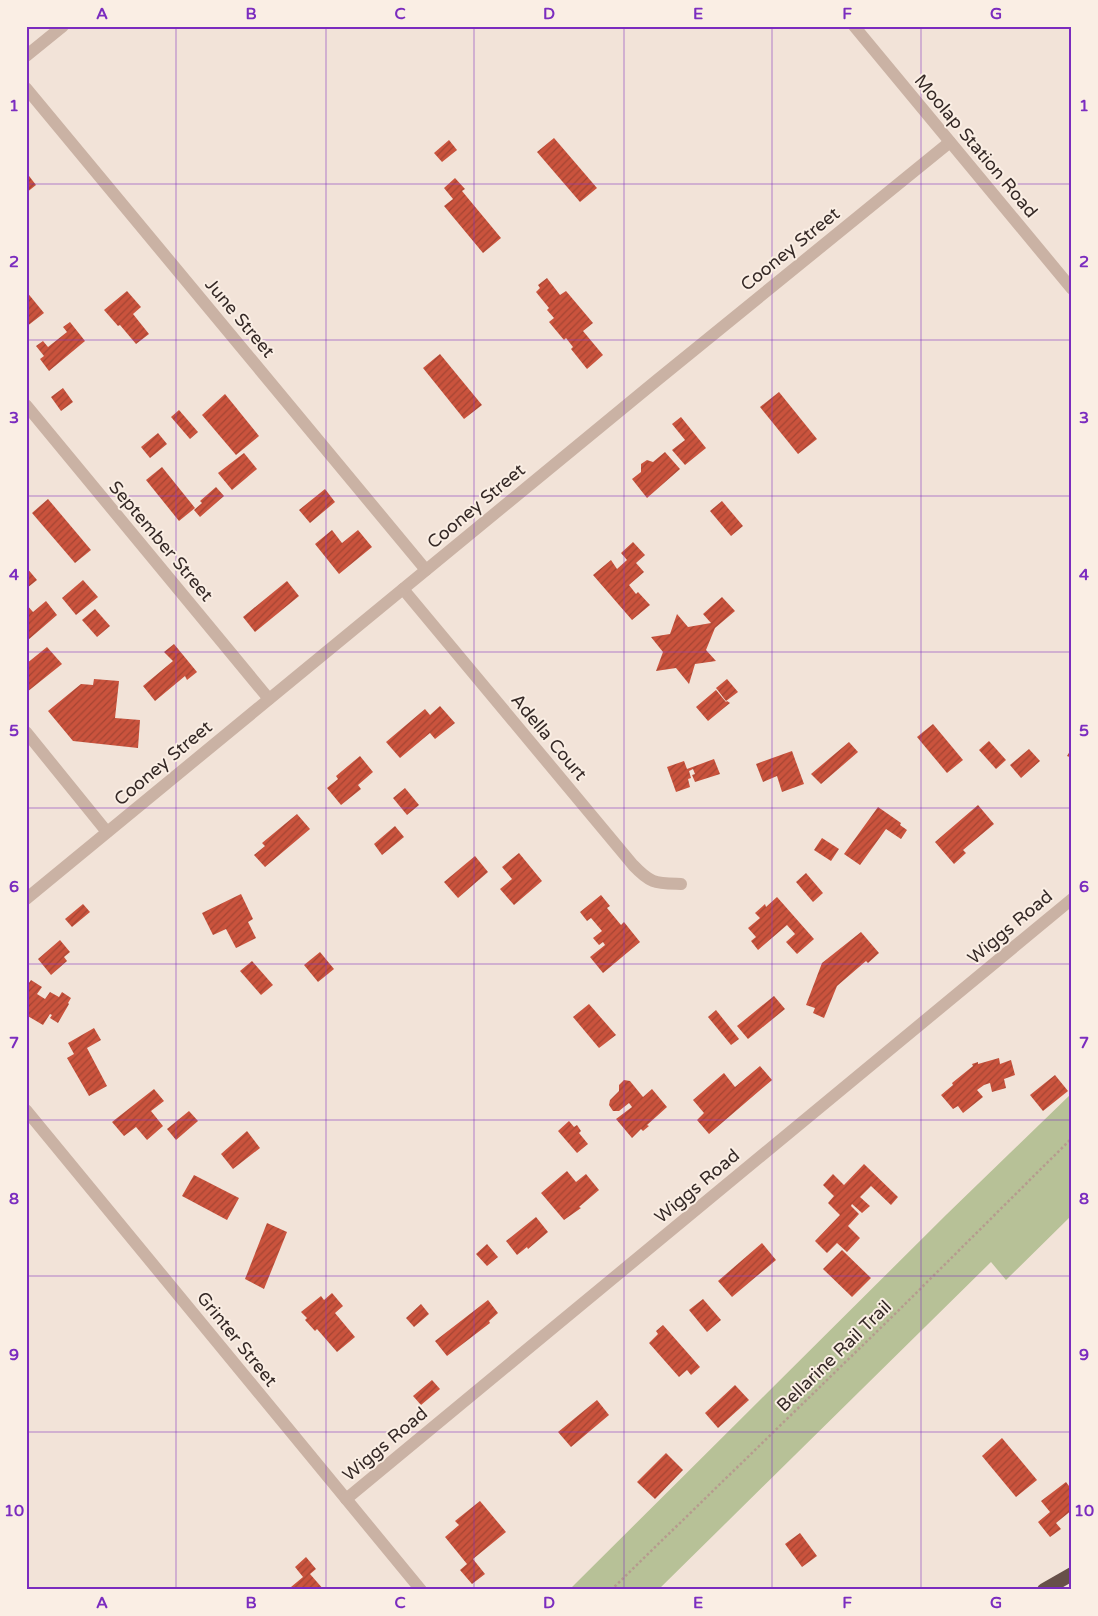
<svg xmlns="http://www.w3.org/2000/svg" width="1098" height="1616" font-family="'Varela Round',sans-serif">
<defs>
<pattern id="building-hatch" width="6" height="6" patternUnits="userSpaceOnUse" patternTransform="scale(1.25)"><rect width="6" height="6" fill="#ca533d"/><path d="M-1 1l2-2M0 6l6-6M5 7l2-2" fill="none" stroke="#a54533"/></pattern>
</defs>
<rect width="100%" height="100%" fill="#f2e3d8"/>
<path fill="#b7c197" d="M 1072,1093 L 1072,1215 L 1006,1280 L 991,1262 L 658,1590 L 569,1590 L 947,1214 Z"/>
<g fill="url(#building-hatch)">
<path d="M 554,138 L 597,188 L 580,202 L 537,152 Z"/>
<path d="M 449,140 L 457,150 L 442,162 L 434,153 Z"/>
<path d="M 26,172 L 36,185 L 26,193 Z"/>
<path d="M 455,178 L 465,189 L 462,191 L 501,238 L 483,253 L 444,206 L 453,199 L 444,188 Z"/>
<path d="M 547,278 L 560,295 L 566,291 L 593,323 L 583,331 L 603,355 L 587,369 L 571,349 L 573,347 L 566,338 L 564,340 L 549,322 L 554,318 L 547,310 L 549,308 L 536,292 L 540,288 L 538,285 Z"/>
<path d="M 26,291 L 44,313 L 26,327 Z"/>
<path d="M 127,291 L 141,307 L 133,314 L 149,334 L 136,344 L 120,325 L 118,326 L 104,310 Z"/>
<path d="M 70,322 L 85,341 L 49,371 L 40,359 L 44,356 L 36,346 L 43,341 L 48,347 L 67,332 L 63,327 Z"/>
<path d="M 440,354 L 482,405 L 464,419 L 423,368 Z"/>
<path d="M 63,388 L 73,402 L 61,411 L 51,397 Z"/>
<path d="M 779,392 L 817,439 L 798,454 L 760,407 Z"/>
<path d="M 225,394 L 259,436 L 236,455 L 202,415 Z"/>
<path d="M 179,410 L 198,432 L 190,439 L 171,417 Z"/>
<path d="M 681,417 L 706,448 L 685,465 L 672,450 L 685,440 L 672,424 Z"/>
<path d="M 158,433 L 167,444 L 150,458 L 141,447 Z"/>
<path d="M 665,452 L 680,469 L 647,498 L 632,479 L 641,472 L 641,464 L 647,460 L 653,462 Z"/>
<path d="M 244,453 L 257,469 L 232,490 L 218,473 Z"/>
<path d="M 162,467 L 195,508 L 179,521 L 146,480 Z"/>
<path d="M 216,487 L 224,496 L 200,517 L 194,510 L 202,503 L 200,501 Z"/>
<path d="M 325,489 L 335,502 L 310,523 L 299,510 Z"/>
<path d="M 48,499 L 91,550 L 75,563 L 32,513 Z"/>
<path d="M 722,501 L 743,526 L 731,536 L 710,511 Z"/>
<path d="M 332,530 L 342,543 L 358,530 L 372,547 L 339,574 L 315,544 Z"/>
<path d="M 633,542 L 645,555 L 636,563 L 644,572 L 629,585 L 636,594 L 638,592 L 650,605 L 632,620 L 593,575 L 611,560 L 617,569 L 627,560 L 621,553 Z"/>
<path d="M 26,567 L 37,580 L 27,588 L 26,587 Z"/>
<path d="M 83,580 L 98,597 L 76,615 L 62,598 Z"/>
<path d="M 287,581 L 299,596 L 255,632 L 243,617 Z"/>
<path d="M 722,597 L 735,611 L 715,628 L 706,650 L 716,661 L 695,664 L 689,684 L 676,668 L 656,671 L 663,652 L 651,637 L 670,634 L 677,614 L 688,627 L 711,623 L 703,614 Z"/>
<path d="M 46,601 L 57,615 L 28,640 L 26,637 L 26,604 L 33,612 Z"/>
<path d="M 95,609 L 110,626 L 97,637 L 82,620 Z"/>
<path d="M 174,644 L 197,672 L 187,680 L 185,676 L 155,701 L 143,686 L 173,661 L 164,652 Z"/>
<path d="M 47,647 L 62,664 L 27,692 L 26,664 Z"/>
<path d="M 94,679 L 119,681 L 115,718 L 140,720 L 138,748 L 73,741 L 48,711 L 81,684 L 93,685 Z"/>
<path d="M 727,679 L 738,692 L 726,701 L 716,688 Z"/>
<path d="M 716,690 L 726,702 L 727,701 L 730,703 L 708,721 L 696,707 Z"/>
<path d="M 440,706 L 455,723 L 435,739 L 430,733 L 400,758 L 386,742 L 425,709 L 430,715 Z"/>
<path d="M 933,724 L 963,760 L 947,773 L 917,737 Z"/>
<path d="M 989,741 L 1006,760 L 996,769 L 979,750 Z"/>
<path d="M 849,742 L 858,752 L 821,784 L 811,774 Z"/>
<path d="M 1072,748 L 1072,758 L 1067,756 Z"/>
<path d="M 1029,749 L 1040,761 L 1021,778 L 1010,765 Z"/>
<path d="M 792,751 L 804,784 L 782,792 L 777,776 L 763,782 L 756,764 Z"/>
<path d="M 360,756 L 373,772 L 358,785 L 361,789 L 341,805 L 327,788 L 338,779 L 336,776 Z"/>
<path d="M 714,759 L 720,774 L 695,782 L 692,775 L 695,774 L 693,769 L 689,771 L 691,778 L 688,779 L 690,787 L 676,792 L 667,767 L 684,761 L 687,769 Z"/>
<path d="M 405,788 L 419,805 L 407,815 L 393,798 Z"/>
<path d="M 978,805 L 994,824 L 963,850 L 966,853 L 954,864 L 935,842 Z"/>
<path d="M 878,807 L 901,823 L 900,825 L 907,830 L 901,839 L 886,829 L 860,865 L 844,854 Z"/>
<path d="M 297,814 L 310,829 L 265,867 L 254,855 L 265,846 L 262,843 Z"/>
<path d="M 395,826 L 404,837 L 382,855 L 374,844 Z"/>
<path d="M 822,838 L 839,849 L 831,861 L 814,850 Z"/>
<path d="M 519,853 L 542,881 L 514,905 L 500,889 L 512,879 L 502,867 Z"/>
<path d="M 475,856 L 488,872 L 458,898 L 444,882 Z"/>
<path d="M 806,873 L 823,893 L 813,902 L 796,882 Z"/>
<path d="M 241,894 L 253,919 L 248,922 L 256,938 L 236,948 L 226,929 L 213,935 L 202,913 Z"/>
<path d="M 601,895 L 610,906 L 607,908 L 621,925 L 624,922 L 640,942 L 603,973 L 590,957 L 605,945 L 603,942 L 599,945 L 593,938 L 602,931 L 591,918 L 587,921 L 580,912 Z"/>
<path d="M 777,897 L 814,939 L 797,954 L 786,942 L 795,934 L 787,925 L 758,950 L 751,941 L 756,937 L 748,928 L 760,918 L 755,913 L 765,904 L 766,907 Z"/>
<path d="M 83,904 L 90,912 L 72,927 L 65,919 Z"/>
<path d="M 861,932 L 879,953 L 868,963 L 866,961 L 837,986 L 824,1018 L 813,1013 L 815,1008 L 806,1005 L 822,963 Z"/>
<path d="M 60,940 L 70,952 L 64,957 L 67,961 L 51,975 L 38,959 Z"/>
<path d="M 320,952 L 334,969 L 318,982 L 304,965 Z"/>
<path d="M 252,961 L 273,985 L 261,995 L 240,971 Z"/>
<path d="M 31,980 L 42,987 L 37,994 L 45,999 L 50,992 L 59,997 L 62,992 L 71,998 L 68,1003 L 69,1004 L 58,1023 L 50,1018 L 52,1015 L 50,1014 L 43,1025 L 26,1015 L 26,987 Z"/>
<path d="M 774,996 L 785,1009 L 748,1039 L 737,1026 Z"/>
<path d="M 589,1004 L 616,1035 L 599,1048 L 573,1017 Z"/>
<path d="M 716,1010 L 739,1039 L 731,1045 L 708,1017 Z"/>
<path d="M 94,1028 L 101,1040 L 87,1048 L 107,1086 L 89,1096 L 67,1058 L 74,1054 L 68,1043 Z"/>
<path d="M 999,1058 L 1000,1064 L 1011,1060 L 1015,1075 L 1004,1079 L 1006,1088 L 992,1092 L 990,1083 L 984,1085 L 977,1090 L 983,1097 L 963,1113 L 958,1106 L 953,1109 L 941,1095 L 953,1085 L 952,1083 L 973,1066 L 972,1064 L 978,1062 L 978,1064 Z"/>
<path d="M 760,1066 L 772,1080 L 709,1134 L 697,1120 L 704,1113 L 693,1100 L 724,1073 L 735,1087 Z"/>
<path d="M 1055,1075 L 1068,1091 L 1043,1111 L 1030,1095 Z"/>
<path d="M 624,1080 L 630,1081 L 643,1097 L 652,1089 L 667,1107 L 647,1125 L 649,1126 L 643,1131 L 641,1129 L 632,1138 L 616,1119 L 632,1107 L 629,1103 L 619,1111 L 613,1111 L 609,1105 L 610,1100 L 619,1091 L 619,1085 Z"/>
<path d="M 154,1089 L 164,1101 L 151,1111 L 163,1126 L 147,1140 L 136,1127 L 124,1136 L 112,1122 Z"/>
<path d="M 189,1111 L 198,1121 L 176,1140 L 167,1129 Z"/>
<path d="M 569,1121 L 574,1127 L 577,1125 L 581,1131 L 579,1133 L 588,1144 L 577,1153 L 558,1131 Z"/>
<path d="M 247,1131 L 260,1148 L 233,1169 L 221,1154 Z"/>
<path d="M 864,1164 L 898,1197 L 891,1205 L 871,1186 L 860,1197 L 870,1206 L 862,1213 L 852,1204 L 851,1206 L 859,1214 L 848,1226 L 860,1238 L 847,1252 L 837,1243 L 827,1253 L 815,1241 L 840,1215 L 828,1203 L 834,1196 L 823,1185 L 833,1174 L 844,1185 Z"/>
<path d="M 567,1171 L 576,1182 L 586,1174 L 599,1190 L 579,1207 L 581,1208 L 564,1220 L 541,1193 Z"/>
<path d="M 194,1175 L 239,1198 L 227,1220 L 182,1196 Z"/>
<path d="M 536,1217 L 548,1232 L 528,1249 L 527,1247 L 517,1255 L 506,1241 Z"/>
<path d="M 267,1223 L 287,1232 L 264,1289 L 245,1279 Z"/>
<path d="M 762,1243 L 776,1260 L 732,1297 L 718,1281 Z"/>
<path d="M 487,1244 L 498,1257 L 487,1266 L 476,1254 Z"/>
<path d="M 842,1250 L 871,1278 L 852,1297 L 823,1269 Z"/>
<path d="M 332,1293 L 343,1306 L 335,1313 L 355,1337 L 337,1352 L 317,1329 L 315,1331 L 305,1320 L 307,1318 L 301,1312 L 321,1296 L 324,1300 Z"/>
<path d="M 703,1299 L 721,1320 L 707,1332 L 689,1310 Z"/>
<path d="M 488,1300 L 498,1313 L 489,1321 L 490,1323 L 447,1356 L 435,1341 Z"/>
<path d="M 421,1304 L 429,1314 L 414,1327 L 406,1318 Z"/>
<path d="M 663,1325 L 700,1367 L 691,1375 L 687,1370 L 679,1377 L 649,1343 L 658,1334 L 656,1331 Z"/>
<path d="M 432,1380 L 440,1389 L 421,1405 L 413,1396 Z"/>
<path d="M 735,1385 L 749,1400 L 718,1428 L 705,1413 Z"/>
<path d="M 597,1400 L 609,1415 L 571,1447 L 558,1432 Z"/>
<path d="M 1002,1438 L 1037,1480 L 1016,1497 L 982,1456 Z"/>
<path d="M 666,1453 L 683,1470 L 655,1499 L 637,1482 Z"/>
<path d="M 1066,1482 L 1072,1490 L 1072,1510 L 1056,1523 L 1061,1529 L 1050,1537 L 1038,1522 L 1050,1512 L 1041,1501 Z"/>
<path d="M 480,1501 L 506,1532 L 473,1559 L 485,1574 L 472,1584 L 460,1570 L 467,1564 L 445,1537 L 459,1525 L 455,1521 Z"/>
<path d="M 800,1533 L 817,1556 L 802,1567 L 785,1544 Z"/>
<path d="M 306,1557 L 316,1569 L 310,1574 L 324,1590 L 293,1590 L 291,1587 L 303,1577 L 295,1567 Z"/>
</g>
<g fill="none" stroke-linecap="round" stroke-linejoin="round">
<path stroke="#b69b8e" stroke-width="2.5" stroke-dasharray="2.5 2.5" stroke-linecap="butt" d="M 611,1590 L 899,1310 L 1072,1138"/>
<g stroke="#cab2a4" stroke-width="12">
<path d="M 26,56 L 63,26"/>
<path d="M 26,88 L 426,570"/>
<path d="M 26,405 L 269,699"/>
<path d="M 403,589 L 633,865 C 651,884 655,883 681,884"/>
<path d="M 26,732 L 107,832"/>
<path d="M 26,899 L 656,381 L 950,142"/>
<path d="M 26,1110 L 421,1590"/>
<path d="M 346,1499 L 1072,899"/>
</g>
<path stroke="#cab2a4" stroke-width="12" d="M 854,26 L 1072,289"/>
<path stroke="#675049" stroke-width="14" d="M 1044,1590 L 1072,1574"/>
</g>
<path fill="none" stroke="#7b2cbf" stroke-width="1" stroke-opacity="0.55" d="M 176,26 L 176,1590M 326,26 L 326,1590M 474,26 L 474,1590M 624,26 L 624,1590M 772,26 L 772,1590M 921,26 L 921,1590M 26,184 L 1072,184M 26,340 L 1072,340M 26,496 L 1072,496M 26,652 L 1072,652M 26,808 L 1072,808M 26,964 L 1072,964M 26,1120 L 1072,1120M 26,1276 L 1072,1276M 26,1432 L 1072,1432"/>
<g text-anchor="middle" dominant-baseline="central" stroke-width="4" stroke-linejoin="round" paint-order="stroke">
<g font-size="18" fill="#352926" stroke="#faeee4">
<text transform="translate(976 146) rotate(50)">Moolap Station Road</text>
<text transform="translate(790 249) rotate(-39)">Cooney Street</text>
<text transform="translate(240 318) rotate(50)">June Street</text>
<text transform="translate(476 506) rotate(-40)">Cooney Street</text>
<text transform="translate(161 541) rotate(50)">September Street</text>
<text transform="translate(549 737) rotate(50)">Adella Court</text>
<text transform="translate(163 763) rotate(-40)">Cooney Street</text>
<text transform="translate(1010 927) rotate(-40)">Wiggs Road</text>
<text transform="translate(697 1186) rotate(-40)">Wiggs Road</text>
<text transform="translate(237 1339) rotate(51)">Grinter Street</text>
<text transform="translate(834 1356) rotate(-44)">Bellarine Rail Trail</text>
<text transform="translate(385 1444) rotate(-40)">Wiggs Road</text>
</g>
</g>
<rect width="1098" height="1616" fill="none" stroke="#faeee4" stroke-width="55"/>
<rect x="28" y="28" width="1042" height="1560" fill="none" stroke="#7b2cbf" stroke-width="2"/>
<g font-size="16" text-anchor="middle" font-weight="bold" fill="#7b2cbf">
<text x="102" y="19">A</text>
<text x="251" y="19">B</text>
<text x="400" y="19">C</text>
<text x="549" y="19">D</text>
<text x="698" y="19">E</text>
<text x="847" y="19">F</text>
<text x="996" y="19">G</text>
<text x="14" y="111">1</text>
<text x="1084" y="111">1</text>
<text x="14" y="267">2</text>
<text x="1084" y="267">2</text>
<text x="14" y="423">3</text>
<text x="1084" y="423">3</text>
<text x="14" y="580">4</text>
<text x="1084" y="580">4</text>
<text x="14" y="736">5</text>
<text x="1084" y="736">5</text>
<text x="14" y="892">6</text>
<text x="1084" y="892">6</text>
<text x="14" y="1048">7</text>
<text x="1084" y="1048">7</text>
<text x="14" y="1204">8</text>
<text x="1084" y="1204">8</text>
<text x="14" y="1360">9</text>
<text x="1084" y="1360">9</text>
<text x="14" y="1516">10</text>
<text x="1084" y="1516">10</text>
<text x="102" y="1608">A</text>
<text x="251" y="1608">B</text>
<text x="400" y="1608">C</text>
<text x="549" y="1608">D</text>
<text x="698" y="1608">E</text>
<text x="847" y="1608">F</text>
<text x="996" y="1608">G</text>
</g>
</svg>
